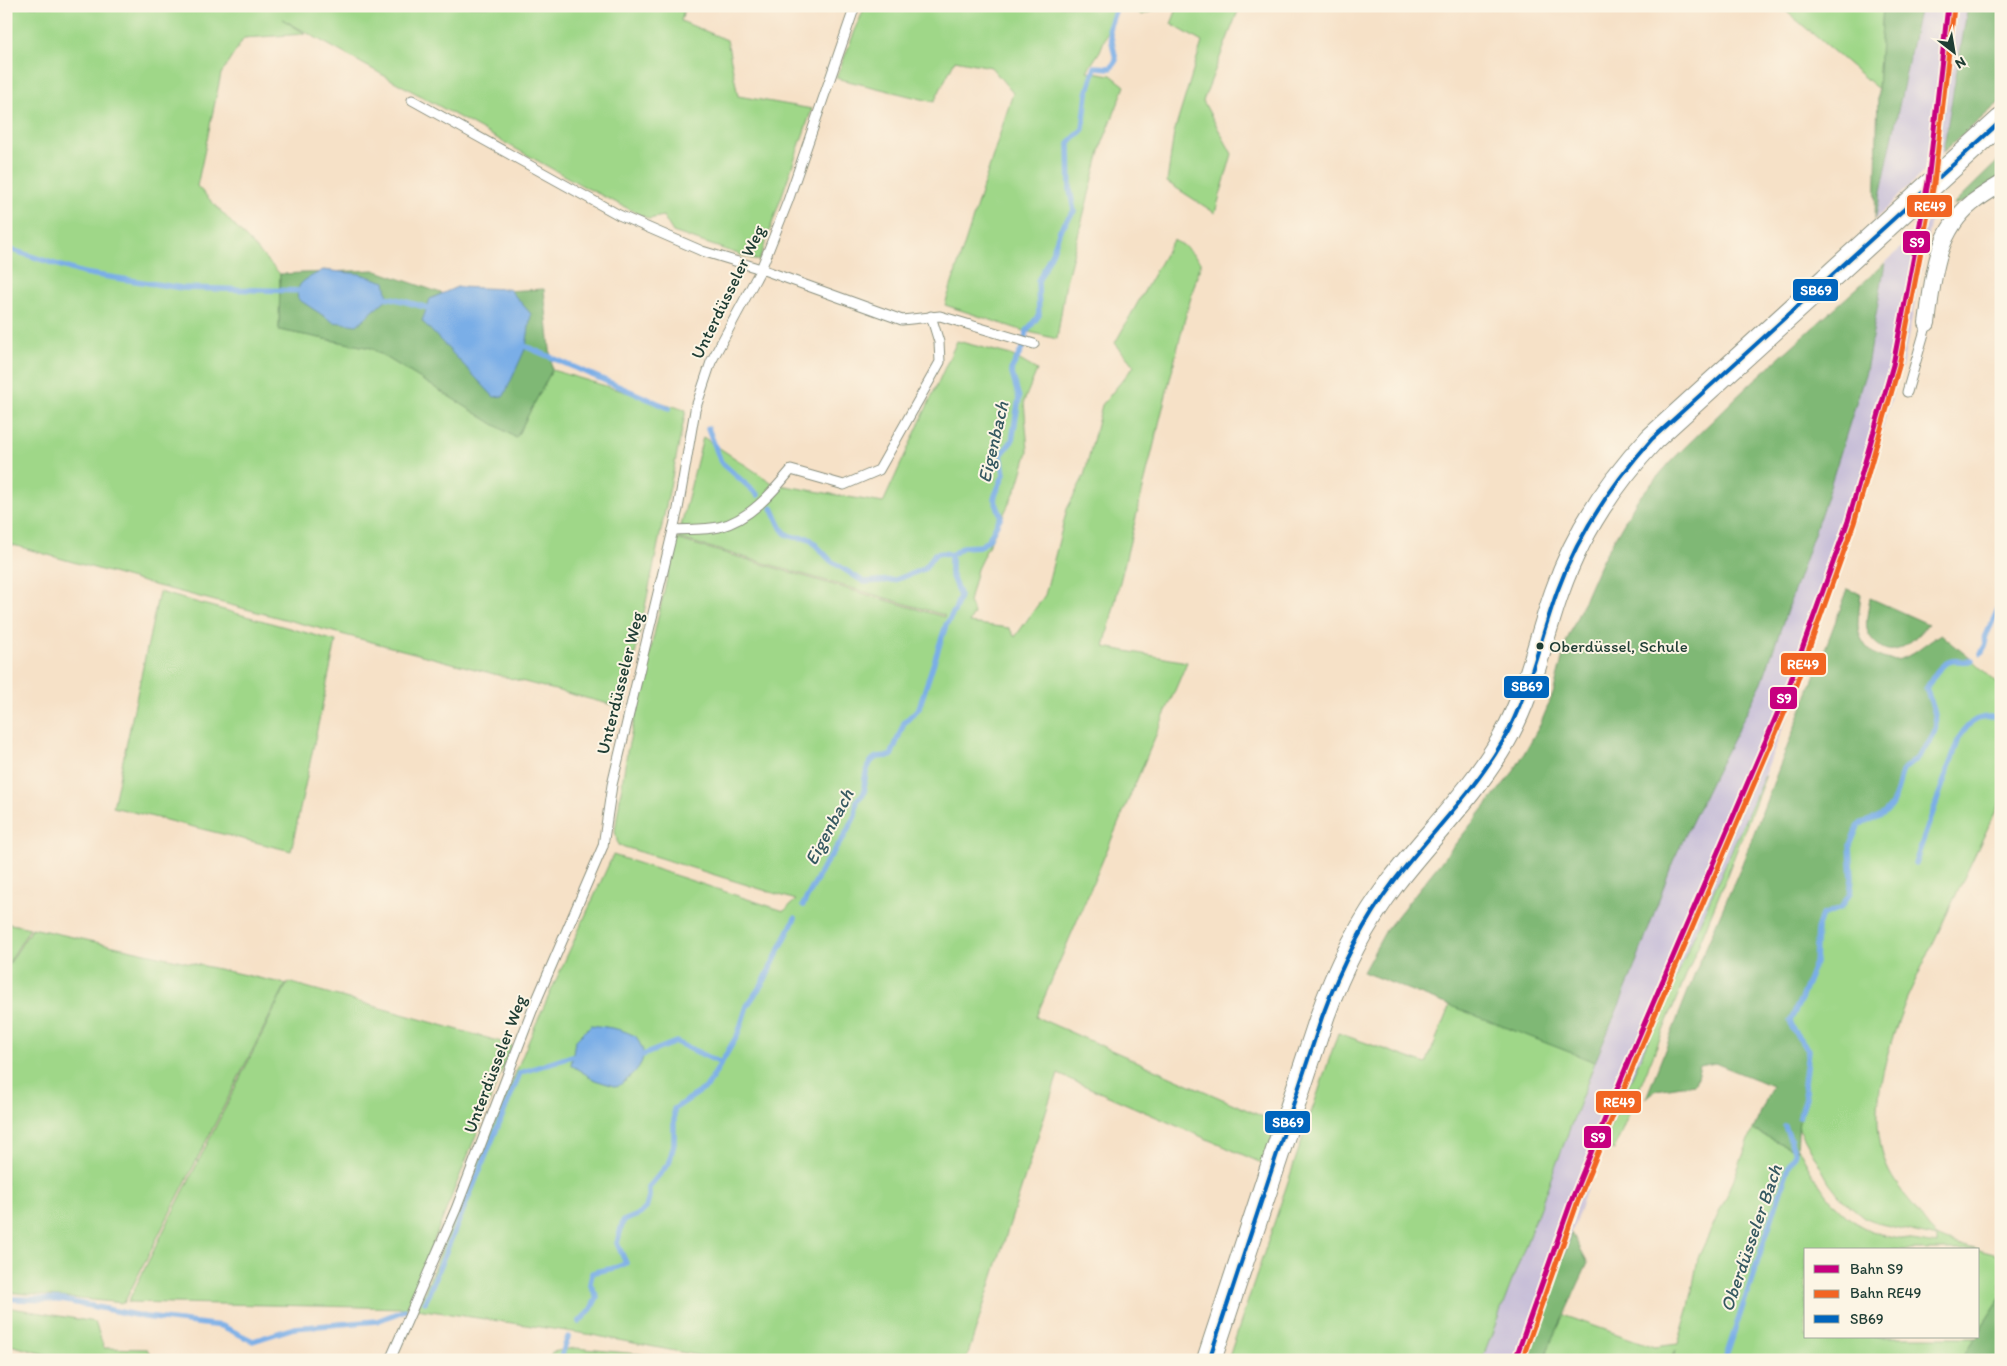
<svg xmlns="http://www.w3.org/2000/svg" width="2007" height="1366" font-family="Itim,sans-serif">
<rect width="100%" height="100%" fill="#fcf5e5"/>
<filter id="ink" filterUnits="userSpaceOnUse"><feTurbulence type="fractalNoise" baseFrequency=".02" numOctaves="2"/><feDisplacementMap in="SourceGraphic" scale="10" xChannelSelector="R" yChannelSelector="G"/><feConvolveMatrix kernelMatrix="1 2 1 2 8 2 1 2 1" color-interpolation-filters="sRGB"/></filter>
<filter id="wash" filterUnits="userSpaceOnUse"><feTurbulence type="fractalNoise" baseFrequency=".0096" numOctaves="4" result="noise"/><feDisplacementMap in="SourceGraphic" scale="20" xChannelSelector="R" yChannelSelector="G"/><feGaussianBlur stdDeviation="1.12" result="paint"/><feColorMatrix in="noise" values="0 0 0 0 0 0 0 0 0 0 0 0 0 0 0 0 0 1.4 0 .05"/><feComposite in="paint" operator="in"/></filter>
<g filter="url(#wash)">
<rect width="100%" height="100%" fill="#f6e1c7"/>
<g fill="#c8bfd8">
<path d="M 1920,6 L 1968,6 L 1943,152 L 1875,220 Z"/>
<path d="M 1931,219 L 1903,363 L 1797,692 L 1753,804 L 1602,1145 L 1528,1360 L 1482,1360 L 1595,1062 L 1630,979 L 1673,861 L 1714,776 L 1825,502 L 1866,371 L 1885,263 Z"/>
</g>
<g fill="#9fd788" stroke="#5f8a5e">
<path d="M 6,6 L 685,6 L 681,21 L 727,40 L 738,96 L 812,109 L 759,261 L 673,232 L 663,216 L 649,219 L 583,186 L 282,19 L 306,34 L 244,38 L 221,74 L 197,186 L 280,274 L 279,330 L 371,348 L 516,438 L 552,370 L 686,410 L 624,708 L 154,585 L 6,543 Z"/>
<path d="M 865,6 L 1118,6 L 1100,51 L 1087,71 L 1111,75 L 1125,86 L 1102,144 L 1066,282 L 1057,339 L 1021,330 L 945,305 L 1013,93 L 991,67 L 955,60 L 934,102 L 836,78 Z"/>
<path d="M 1129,6 L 1164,6 L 1142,15 Z"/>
<path d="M 1178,6 L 1240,6 L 1203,101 L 1232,154 L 1215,213 L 1167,182 L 1174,133 L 1202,42 L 1171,24 Z"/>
<path d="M 1780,6 L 1883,6 L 1878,89 Z"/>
<path d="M 1173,240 L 1183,245 L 1201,262 L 1184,322 L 1104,647 L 1187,662 L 1036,1017 L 1277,1123 L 1264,1164 L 1058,1074 L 966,1360 L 722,1360 L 587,1334 L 417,1309 L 535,1026 L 613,855 L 784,911 L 796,900 L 618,845 L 615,831 L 627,752 L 676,539 L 944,617 L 944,615 L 678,538 L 703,437 L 774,484 L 883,503 L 957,341 L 1011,355 L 1037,370 L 1024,401 L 1028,451 L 1018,485 L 977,569 L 969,602 L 974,613 L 969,623 L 1009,628 L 1015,637 L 1045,595 L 1067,509 L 1084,476 L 1102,405 L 1134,366 L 1115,343 Z"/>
<path d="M 159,592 L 336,641 L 291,851 L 113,807 Z"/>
<path d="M 1972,660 L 2001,687 L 2001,800 L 1907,998 C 1887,1050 1865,1112 1887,1167 C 1893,1181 1904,1194 1913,1205 C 1918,1213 1931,1234 1939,1237 C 1958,1246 1981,1250 2001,1256 L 2001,1297 L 1978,1332 L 1978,1250 L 1806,1250 L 1806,1337 L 1975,1337 L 1960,1360 L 1674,1360 L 1676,1350 L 1672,1360 L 1543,1360 L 1563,1315 L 1654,1347 L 1678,1344 L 1689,1307 L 1698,1258 L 1729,1191 L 1753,1130 L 1797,1151 L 1797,1146 C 1815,1178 1833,1214 1869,1230 C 1889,1238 1915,1240 1937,1244 L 1937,1237 L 1881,1224 L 1864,1217 L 1843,1200 L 1829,1182 L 1798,1127 L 1799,1117 L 1806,1098 L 1804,1084 L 1808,1050 L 1793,1030 L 1790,1021 L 1801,999 L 1815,963 L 1817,929 L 1822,915 L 1841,908 L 1850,845 L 1859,824 L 1884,815 L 1895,799 L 1903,771 L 1916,759 L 1933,737 L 1937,724 L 1926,689 C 1933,678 1939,664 1952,661 C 1960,660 1965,663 1972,660 Z"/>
<path d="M 1766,775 L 1720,893 L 1614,1150 L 1602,1145 L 1764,777 Z"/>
<path d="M 6,923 L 30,928 L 6,967 Z"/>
<path d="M 32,928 L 286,984 L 124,1303 L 6,1292 L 6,969 Z"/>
<path d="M 288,982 L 512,1045 L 407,1308 L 128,1302 Z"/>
<path d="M 1450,1005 L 1595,1062 L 1482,1360 L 1228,1360 L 1338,1033 L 1426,1064 Z"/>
<path d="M 6,1307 L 95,1322 L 104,1348 L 147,1349 L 154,1360 L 68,1360 L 6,1344 Z"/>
<path d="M 575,1348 L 701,1360 L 549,1360 L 552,1352 Z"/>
</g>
<g fill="#7fb874" stroke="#4f7a54">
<path d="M 1883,6 L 1920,6 L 1875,220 L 1878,89 Z"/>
<path d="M 1968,6 L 2001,6 L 2001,101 L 1943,152 Z"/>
<path d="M 2001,158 L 2001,191 L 1953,205 Z"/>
<path d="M 1885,263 L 1866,371 L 1825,502 L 1762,682 L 1714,776 L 1673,861 L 1630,979 L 1595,1062 L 1363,972 L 1386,930 L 1514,771 L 1540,725 L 1553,694 L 1567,640 L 1602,560 L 1637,500 L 1673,459 L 1750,384 Z"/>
<path d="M 374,270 L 444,294 L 544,289 L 552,370 L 516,438 L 371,348 L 279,330 L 280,274 Z"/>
<path d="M 1848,589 L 1861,594 C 1860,604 1858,615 1858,625 C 1859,650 1886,668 1908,656 C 1920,649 1929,640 1941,634 L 1972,660 C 1940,662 1943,663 1926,689 C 1939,724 1943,728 1916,759 C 1912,763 1905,767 1902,772 C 1900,777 1899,785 1897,791 C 1890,815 1880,816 1859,824 L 1850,845 L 1852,879 L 1850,893 L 1841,908 L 1822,916 L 1817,929 L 1815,963 L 1801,999 L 1790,1021 L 1793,1030 L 1808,1050 L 1804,1084 L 1806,1098 L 1799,1117 L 1797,1151 L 1753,1130 L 1772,1086 L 1715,1063 L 1700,1066 L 1695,1084 L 1656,1090 L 1646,1098 L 1698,966 L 1742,864 Z"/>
<path d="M 1870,598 L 1928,624 C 1916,637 1896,661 1878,645 C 1873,641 1868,635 1867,629 C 1865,621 1869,607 1870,598 Z"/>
<path d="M 1572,1233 L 1588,1263 L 1543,1360 L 1528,1360 Z"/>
<path d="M 2001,1297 L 2001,1360 L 1960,1360 L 1975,1337 L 1978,1337 L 1978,1332 Z"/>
</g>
<g fill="#7aaee7" stroke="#4c768e">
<path d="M 323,270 L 360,274 L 385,282 L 388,298 L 357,325 L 333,322 L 298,299 C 294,281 310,278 323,270 Z"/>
<path d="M 457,287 L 509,289 L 531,314 L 526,347 L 504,396 L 494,397 L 422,321 L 430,299 Z"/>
<path d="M 591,1025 C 605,1027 620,1028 633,1035 C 637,1036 638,1040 640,1044 C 651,1062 630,1078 617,1087 L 595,1080 L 571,1065 L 575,1041 Z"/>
</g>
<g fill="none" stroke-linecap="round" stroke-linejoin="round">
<g stroke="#7aaee7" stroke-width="5.5">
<path d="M 6,248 L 83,273 L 182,288 L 304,291"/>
<path d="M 381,297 L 392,298 L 432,309"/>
<path d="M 520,344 L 669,408"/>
<path d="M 708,428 L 721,462 L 758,495"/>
<path d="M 772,508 C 784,532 780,538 809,538 L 831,561 L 864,582 L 895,580 L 924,569 L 935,554 L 944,553 L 951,555"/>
<path d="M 1981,653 L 1986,644 L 1985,638 L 2001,603"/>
<path d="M 1915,863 L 1959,738 C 1971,719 1978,716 2001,717"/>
<path d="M 803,905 L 825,864 L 844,837 L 855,816 L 857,800 L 865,792 C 863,784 866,763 875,758 C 879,756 886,756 891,756 L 904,723 L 919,708 L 946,625 L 955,610 L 960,596 L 951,574 L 951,555 L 963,547 L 981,546 L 989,539 L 1001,516 L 994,498 L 1004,474 L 1001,455 L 1012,441 L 1019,398 L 1011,370 L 1022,349 L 1027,331 L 1039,315 L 1038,281 L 1053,251 L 1060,230 L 1074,211 L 1070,190 L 1069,143 L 1083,129 L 1087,94 L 1095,67 L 1111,68 L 1116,60 L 1109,28 L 1117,6"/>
<path d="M 636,1055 L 643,1055 L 676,1042 L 721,1063"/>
<path d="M 1799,1117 L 1806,1098 L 1804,1084 L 1808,1050 L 1793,1030 L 1790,1021 L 1801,999 L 1815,963 L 1817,929 L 1822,915 L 1841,908 L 1850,893 L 1852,879 L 1850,845 L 1859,824 C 1880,817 1890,815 1897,791 C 1899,785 1900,777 1902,772 C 1905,767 1912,763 1916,759 C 1941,730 1940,723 1926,689 C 1933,678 1939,664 1952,661 C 1960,660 1965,663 1972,660"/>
<path d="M 6,1299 L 62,1300 L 145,1317 L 222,1326 L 253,1341 L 294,1328 L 377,1321 L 405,1310"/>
<path d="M 425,1302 L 520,1073 L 572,1056 L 579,1056"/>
<path d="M 579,1322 L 591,1309 L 597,1297 L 590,1284 L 592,1273 C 604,1269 615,1270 626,1263 L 617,1243 L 623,1221 L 640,1214 L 646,1208 L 649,1197 L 649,1187 L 669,1163 L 674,1144 L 674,1109 L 707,1087 L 738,1034 L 747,1006 L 764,981 L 795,918"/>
<path d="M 560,1360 L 568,1337"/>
<path d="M 1725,1360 L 1789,1166 L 1795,1153 L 1785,1126"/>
</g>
</g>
</g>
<g filter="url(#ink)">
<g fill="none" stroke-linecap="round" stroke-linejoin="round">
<defs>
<g id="lane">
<path d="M 412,100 L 619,215 L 702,251 L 761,269 L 902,320 L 940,316 L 1034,344"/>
<path d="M 1907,392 L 1927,323"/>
<path d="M 673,530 C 688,529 705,530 719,527 C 749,520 773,492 791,470 L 844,485 L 879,470 L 940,362 L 939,342 L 931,316"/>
<path d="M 390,1360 L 456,1209 L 532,1011 L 603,846 L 612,785 L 678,509 L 695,410 L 711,362 L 761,269 L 788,201 L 855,6"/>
</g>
<path id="street" d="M 1927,323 C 1933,280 1935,233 1972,203 C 1981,196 1991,190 2001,184"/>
<path id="secondary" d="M 1209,1360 L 1322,1017 C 1339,968 1363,922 1394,881 C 1430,834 1473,793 1503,741 C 1530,694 1539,643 1557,592 C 1577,534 1610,484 1652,439 L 2001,121"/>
</defs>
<use href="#lane" stroke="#8a8f7e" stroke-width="11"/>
<use href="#street" stroke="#8a8f7e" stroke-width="18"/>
<use href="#secondary" stroke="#8a8f7e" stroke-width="26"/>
<use href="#lane" stroke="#fff" stroke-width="9"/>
<use href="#street" stroke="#fff" stroke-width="16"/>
<use href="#secondary" stroke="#fff" stroke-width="24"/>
<defs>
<path id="bus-1" d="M 1209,1360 L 1322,1017 C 1340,968 1363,922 1394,881 C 1430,834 1474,792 1503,741 C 1529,694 1539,642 1557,592 C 1578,534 1611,485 1652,439 L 2001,121"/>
</defs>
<use href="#bus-1" stroke="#fcf5e5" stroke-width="8"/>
<use href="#bus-1" stroke="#0065bd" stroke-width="4"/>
<defs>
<path id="rail-1" d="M 1515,1360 L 1572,1199 L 1636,1043 L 1787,691 L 1848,521 L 1893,365 L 1928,182 L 1948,6"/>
<path id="rail-2" d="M 1522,1360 L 1578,1201 L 1642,1045 L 1793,693 L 1854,523 L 1899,366 L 1934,183 L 1954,7"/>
</defs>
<use href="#rail-1" stroke="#fcf5e5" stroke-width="9"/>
<use href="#rail-2" stroke="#fcf5e5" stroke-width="9"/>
<use href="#rail-1" stroke="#c7007f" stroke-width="5"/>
<use href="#rail-2" stroke="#f26522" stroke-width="5"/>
</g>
</g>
<circle fill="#1f3d34" stroke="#fcf5e5" stroke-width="2" cx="1540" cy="646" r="4.5"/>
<g text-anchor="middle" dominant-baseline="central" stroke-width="4" stroke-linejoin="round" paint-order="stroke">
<g font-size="17" fill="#1f3d34" stroke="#fcf5e5" text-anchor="start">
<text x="1549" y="646">Oberdüssel, Schule</text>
</g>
<g font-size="18" fill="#1f3d34" stroke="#fcf5e5">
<text transform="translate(728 292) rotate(-64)">Unterdüsseler Weg</text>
<text transform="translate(620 683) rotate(-76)">Unterdüsseler Weg</text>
<text transform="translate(495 1064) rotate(-69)">Unterdüsseler Weg</text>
</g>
<g font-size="19" font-style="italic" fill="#365961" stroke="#fcf5e5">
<text transform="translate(993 442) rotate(-77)">Eigenbach</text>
<text transform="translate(829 827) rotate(-62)">Eigenbach</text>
<text transform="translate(1751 1238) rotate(-71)">Oberdüsseler Bach</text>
</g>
</g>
<g stroke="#fcf5e5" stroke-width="2">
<rect x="1906" y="194" width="47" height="24" rx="5" fill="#f26522"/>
<rect x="1902" y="230" width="29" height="24" rx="5" fill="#c7007f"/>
<rect x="1792" y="278" width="47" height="24" rx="5" fill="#0065bd"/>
<rect x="1780" y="652" width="47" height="24" rx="5" fill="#f26522"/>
<rect x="1503" y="675" width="47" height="24" rx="5" fill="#0065bd"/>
<rect x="1769" y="686" width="29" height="24" rx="5" fill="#c7007f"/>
<rect x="1595" y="1090" width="47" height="24" rx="5" fill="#f26522"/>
<rect x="1264" y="1110" width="47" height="24" rx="5" fill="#0065bd"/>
<rect x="1583" y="1125" width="29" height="24" rx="5" fill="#c7007f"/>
</g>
<g font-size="14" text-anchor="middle" font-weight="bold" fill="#fff">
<text x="1930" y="211">RE49</text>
<text x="1917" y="247">S9</text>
<text x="1816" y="295">SB69</text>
<text x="1803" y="669">RE49</text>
<text x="1527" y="691">SB69</text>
<text x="1784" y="703">S9</text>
<text x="1619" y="1107">RE49</text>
<text x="1288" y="1127">SB69</text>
<text x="1598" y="1142">S9</text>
</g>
<rect width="2007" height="1366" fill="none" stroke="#fcf5e5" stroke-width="25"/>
<rect x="1804" y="1248" width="175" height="90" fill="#fcf5e5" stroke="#a4ab9e"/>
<rect x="1814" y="1265" width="25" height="8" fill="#c7007f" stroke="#a4ab9e"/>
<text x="1850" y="1274" font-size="15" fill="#1f3d34">Bahn S9</text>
<rect x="1814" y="1290" width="25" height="8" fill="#f26522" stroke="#a4ab9e"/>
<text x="1850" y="1298" font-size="15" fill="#1f3d34">Bahn RE49</text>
<rect x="1814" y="1315" width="25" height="8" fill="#0065bd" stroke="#a4ab9e"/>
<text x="1850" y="1324" font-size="15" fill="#1f3d34">SB69</text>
<g transform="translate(1954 52) rotate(149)" stroke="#fcf5e5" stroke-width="4" paint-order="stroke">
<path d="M0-4L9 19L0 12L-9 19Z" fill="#1f3d34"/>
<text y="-8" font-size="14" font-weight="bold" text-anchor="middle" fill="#1f3d34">N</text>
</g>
</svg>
